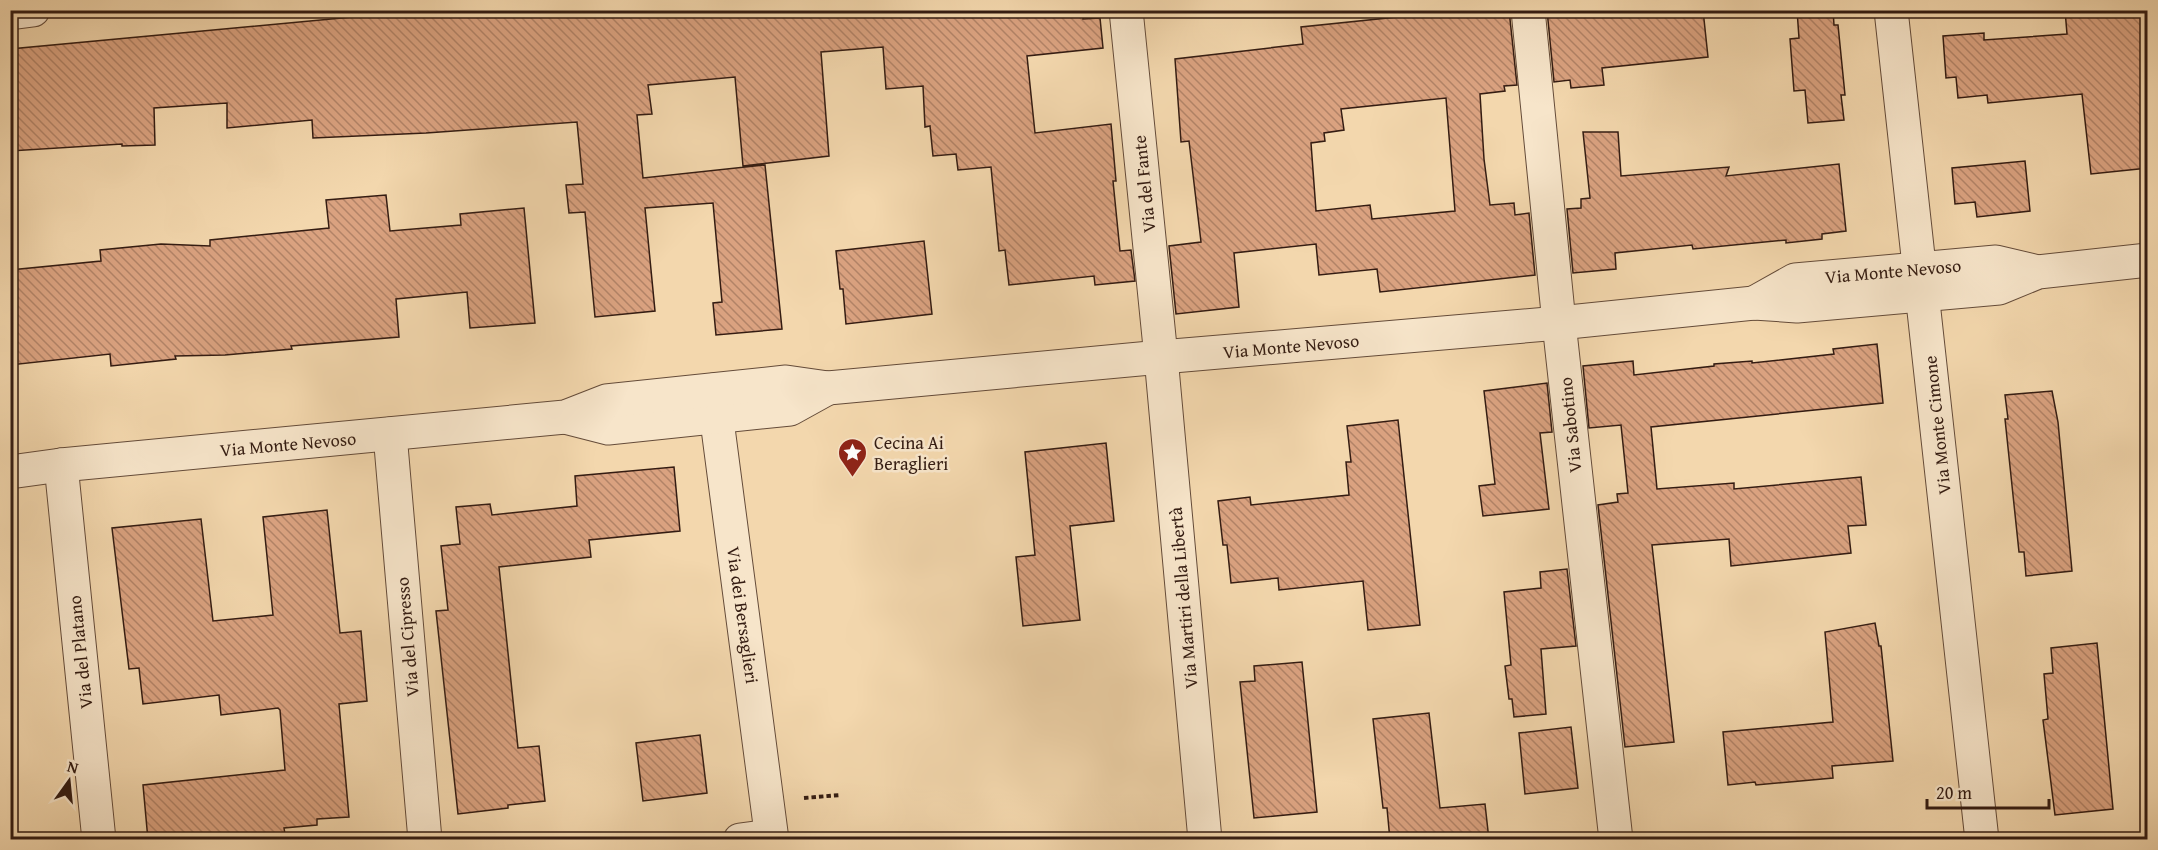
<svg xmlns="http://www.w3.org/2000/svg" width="2158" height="850" font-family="'Gentium Book Plus',serif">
<defs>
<pattern id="building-back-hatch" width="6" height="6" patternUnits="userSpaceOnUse" patternTransform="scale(1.5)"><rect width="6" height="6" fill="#daa280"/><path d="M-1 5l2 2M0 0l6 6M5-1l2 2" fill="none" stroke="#b28367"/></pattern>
</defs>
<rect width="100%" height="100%" fill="#f3d7ad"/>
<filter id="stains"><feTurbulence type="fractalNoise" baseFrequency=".00333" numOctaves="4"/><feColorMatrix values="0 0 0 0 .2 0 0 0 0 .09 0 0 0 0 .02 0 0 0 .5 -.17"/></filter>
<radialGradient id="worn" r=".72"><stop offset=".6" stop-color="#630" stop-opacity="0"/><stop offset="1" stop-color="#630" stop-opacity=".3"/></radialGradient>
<g fill="url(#building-back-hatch)" stroke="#341c12" stroke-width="1.5" fill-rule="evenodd">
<path d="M 427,10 L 1083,10 L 1083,19 L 1100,18 L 1103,48 L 1027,56 L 1035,133 L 1111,124 L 1116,181 L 1113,181 L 1120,251 L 1131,250 L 1135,281 L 1095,285 L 1094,276 L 1009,285 L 1005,250 L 999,251 L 991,167 L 958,170 L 956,154 L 933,156 L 930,126 L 925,127 L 923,86 L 886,89 L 883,47 L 821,52 L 829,156 L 743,166 L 735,77 L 648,85 L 652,114 L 637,115 L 643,178 L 765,165 L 782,329 L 716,335 L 713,303 L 722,302 L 713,203 L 645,208 L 655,311 L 595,317 L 585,212 L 569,213 L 566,185 L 583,184 L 577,122 L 426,133 L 313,138 L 312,120 L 227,128 L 227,103 L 154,108 L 155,145 L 122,146 L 122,144 L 10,151 L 10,49 Z"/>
<path d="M 1397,10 L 1509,10 L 1517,85 L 1504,86 L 1505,91 L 1480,94 L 1484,159 L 1490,205 L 1514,203 L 1515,215 L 1529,213 L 1535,275 L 1380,292 L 1377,269 L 1319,275 L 1316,244 L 1234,253 L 1239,307 L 1176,314 L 1169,246 L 1201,242 L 1189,141 L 1181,142 L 1175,59 L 1303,44 L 1301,27 L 1397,17 ZM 1446,98 L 1455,211 L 1372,219 L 1370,205 L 1316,211 L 1311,143 L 1325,141 L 1324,133 L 1344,130 L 1341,109 Z"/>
<path d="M 1547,10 L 1703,10 L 1708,57 L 1602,68 L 1604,85 L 1571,88 L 1570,80 L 1554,82 Z"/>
<path d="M 1797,10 L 1833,10 L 1834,25 L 1838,25 L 1845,95 L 1841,95 L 1844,120 L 1808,123 L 1805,90 L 1794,91 L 1790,39 L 1799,38 Z"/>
<path d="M 2065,10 L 2148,10 L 2148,168 L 2091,174 L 2082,94 L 1988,103 L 1987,95 L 1958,98 L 1956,77 L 1946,78 L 1943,36 L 1984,33 L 1984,40 L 2067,34 Z"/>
<path d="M 1583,132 L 1618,132 L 1621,176 L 1729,167 L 1726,176 L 1839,164 L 1846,231 L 1822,234 L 1822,239 L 1786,243 L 1786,240 L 1693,249 L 1692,245 L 1615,253 L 1616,269 L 1573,273 L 1567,209 L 1581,208 L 1581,199 L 1590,198 Z"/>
<path d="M 2025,161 L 2030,211 L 1977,217 L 1975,202 L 1955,204 L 1952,168 Z"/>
<path d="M 386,195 L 390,231 L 461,225 L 460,214 L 524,208 L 535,323 L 470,328 L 467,292 L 396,299 L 399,337 L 291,346 L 292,349 L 225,355 L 175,356 L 176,359 L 111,366 L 110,354 L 10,365 L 10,270 L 101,261 L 100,250 L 161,244 L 210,246 L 210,240 L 329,228 L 326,200 Z"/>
<path d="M 924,241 L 932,314 L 846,324 L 843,289 L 840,289 L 836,251 Z"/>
<path d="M 1877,344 L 1883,403 L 1651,427 L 1657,489 L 1734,483 L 1734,489 L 1861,477 L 1866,525 L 1848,526 L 1851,553 L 1731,566 L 1729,539 L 1652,545 L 1674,742 L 1625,747 L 1598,505 L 1618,502 L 1617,494 L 1628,493 L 1621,425 L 1589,428 L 1583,366 L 1633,361 L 1634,375 L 1714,366 L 1714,364 L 1752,361 L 1752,363 L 1834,354 L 1833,349 Z"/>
<path d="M 1547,383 L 1552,432 L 1540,433 L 1549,509 L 1483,516 L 1479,486 L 1495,484 L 1484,391 Z"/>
<path d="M 2052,391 L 2058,422 L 2072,571 L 2026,576 L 2024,552 L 2019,552 L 2005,419 L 2008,419 L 2005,395 Z"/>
<path d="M 1398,420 L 1420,625 L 1368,630 L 1363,581 L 1279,590 L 1278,578 L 1231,583 L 1227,545 L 1223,545 L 1218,501 L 1250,497 L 1251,505 L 1349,495 L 1346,462 L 1351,462 L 1347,426 Z"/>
<path d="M 1106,443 L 1114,521 L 1070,526 L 1080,620 L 1023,626 L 1016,557 L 1035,555 L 1025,452 Z"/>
<path d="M 674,467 L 680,531 L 589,540 L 591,557 L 499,567 L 518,748 L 539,746 L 545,801 L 508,805 L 508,808 L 458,814 L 436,611 L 448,610 L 441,546 L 460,544 L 456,507 L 490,504 L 492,515 L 577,506 L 575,476 Z"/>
<path d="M 327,510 L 340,633 L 361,631 L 367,701 L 339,704 L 349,817 L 317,819 L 317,825 L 284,828 L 286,840 L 148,840 L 143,785 L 285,770 L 280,710 L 278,708 L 221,715 L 219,695 L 143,704 L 139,668 L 129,669 L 112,528 L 201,519 L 213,621 L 273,615 L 263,517 Z"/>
<path d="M 1567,569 L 1576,646 L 1541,649 L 1546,714 L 1514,717 L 1512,699 L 1509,699 L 1505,666 L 1511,665 L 1504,592 L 1541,588 L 1540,572 Z"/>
<path d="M 1875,623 L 1879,646 L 1881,646 L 1893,761 L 1832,766 L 1833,778 L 1756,785 L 1755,782 L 1728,785 L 1723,732 L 1833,722 L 1825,632 Z"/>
<path d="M 2097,643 L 2113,809 L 2055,815 L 2043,720 L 2048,719 L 2044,674 L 2053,673 L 2051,648 Z"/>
<path d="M 1302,662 L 1317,812 L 1254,818 L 1240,682 L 1255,681 L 1254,666 Z"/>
<path d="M 1429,713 L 1440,808 L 1485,804 L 1489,840 L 1390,840 L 1387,808 L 1383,808 L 1373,719 Z"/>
<path d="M 1571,727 L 1578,788 L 1525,794 L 1519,733 Z"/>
<path d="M 700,735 L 707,793 L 643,801 L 636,743 Z"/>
</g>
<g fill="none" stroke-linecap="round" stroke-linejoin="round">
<defs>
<g id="street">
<path d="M 1126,10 L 1161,357 L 1205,840"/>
<path d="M 1528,10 L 1559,323 L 1616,840"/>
<path d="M 1891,10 L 1982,840"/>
<path d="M 10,13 L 33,10"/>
<path d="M 1754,303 L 1795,280 L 1996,262 L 2038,272"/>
<path d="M 713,390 L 772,840"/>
<path d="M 565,417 L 608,428 L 790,409 L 828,388"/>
<path d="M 390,434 L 425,840"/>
<path d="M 61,465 L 99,840"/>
<path d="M 10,472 L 61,465 L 565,417 L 606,401 L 786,382 L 828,388 L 1161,357 L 1559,323 L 1754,303 L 1797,306 L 1999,288 L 2038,272 L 2148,260"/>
<path d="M 740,840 L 771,836"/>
</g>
</defs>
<use href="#street" stroke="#644b39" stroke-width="35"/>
<path stroke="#341c12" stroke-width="4" stroke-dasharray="4.5 3" stroke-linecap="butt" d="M 804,798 L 840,795"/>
<use href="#street" stroke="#f7e5ca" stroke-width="33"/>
</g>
<defs>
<symbol id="sight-pin" viewBox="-11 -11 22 30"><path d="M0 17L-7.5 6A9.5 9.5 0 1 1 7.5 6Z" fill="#8f2418" stroke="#f7e5ca"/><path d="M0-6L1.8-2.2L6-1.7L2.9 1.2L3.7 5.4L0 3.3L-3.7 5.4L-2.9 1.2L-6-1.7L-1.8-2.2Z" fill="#fff"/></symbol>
</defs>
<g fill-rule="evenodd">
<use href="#sight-pin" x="836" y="436" width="33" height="45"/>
</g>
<g text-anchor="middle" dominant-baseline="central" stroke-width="5" stroke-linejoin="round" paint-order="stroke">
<g font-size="18" fill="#341c12" stroke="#f7e5ca">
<text transform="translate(1144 184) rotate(-96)">Via del Fante</text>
<text transform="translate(1893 271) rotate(-5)">Via Monte Nevoso</text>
<text transform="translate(1291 346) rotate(-5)">Via Monte Nevoso</text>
<text transform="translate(1570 425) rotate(-96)">Via Sabotino</text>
<text transform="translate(1937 425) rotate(-96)">Via Monte Cimone</text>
<text transform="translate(288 444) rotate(-5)">Via Monte Nevoso</text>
<text transform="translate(1183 598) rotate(-95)">Via Martiri della Libertà</text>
<text transform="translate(743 615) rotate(82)">Via dei Bersaglieri</text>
<text transform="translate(407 637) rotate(-95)">Via del Cipresso</text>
<text transform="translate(80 652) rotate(-96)">Via del Platano</text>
</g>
<g font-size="18" fill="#341c12" stroke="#f7e5ca" text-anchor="start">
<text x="874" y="442">Cecina Ai<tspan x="874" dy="21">Beraglieri</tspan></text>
</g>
</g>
<rect width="2158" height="850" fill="none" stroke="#f3d7ad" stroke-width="36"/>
<rect x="12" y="12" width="2134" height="826" fill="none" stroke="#341c12" stroke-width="3"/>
<rect x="18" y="18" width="2122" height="814" fill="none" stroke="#341c12" stroke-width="1.5"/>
<g transform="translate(69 781) rotate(15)" stroke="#f7e5ca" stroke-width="4.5" paint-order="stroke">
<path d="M0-4.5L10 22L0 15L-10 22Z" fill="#341c12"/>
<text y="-9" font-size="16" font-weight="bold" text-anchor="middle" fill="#341c12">N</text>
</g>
<path d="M1927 799v9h122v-9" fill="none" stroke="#341c12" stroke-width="3"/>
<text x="1936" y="799" font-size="18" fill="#341c12" stroke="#f7e5ca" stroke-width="4.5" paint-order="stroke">20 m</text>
<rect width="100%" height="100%" filter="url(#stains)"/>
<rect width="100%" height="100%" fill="url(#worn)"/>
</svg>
